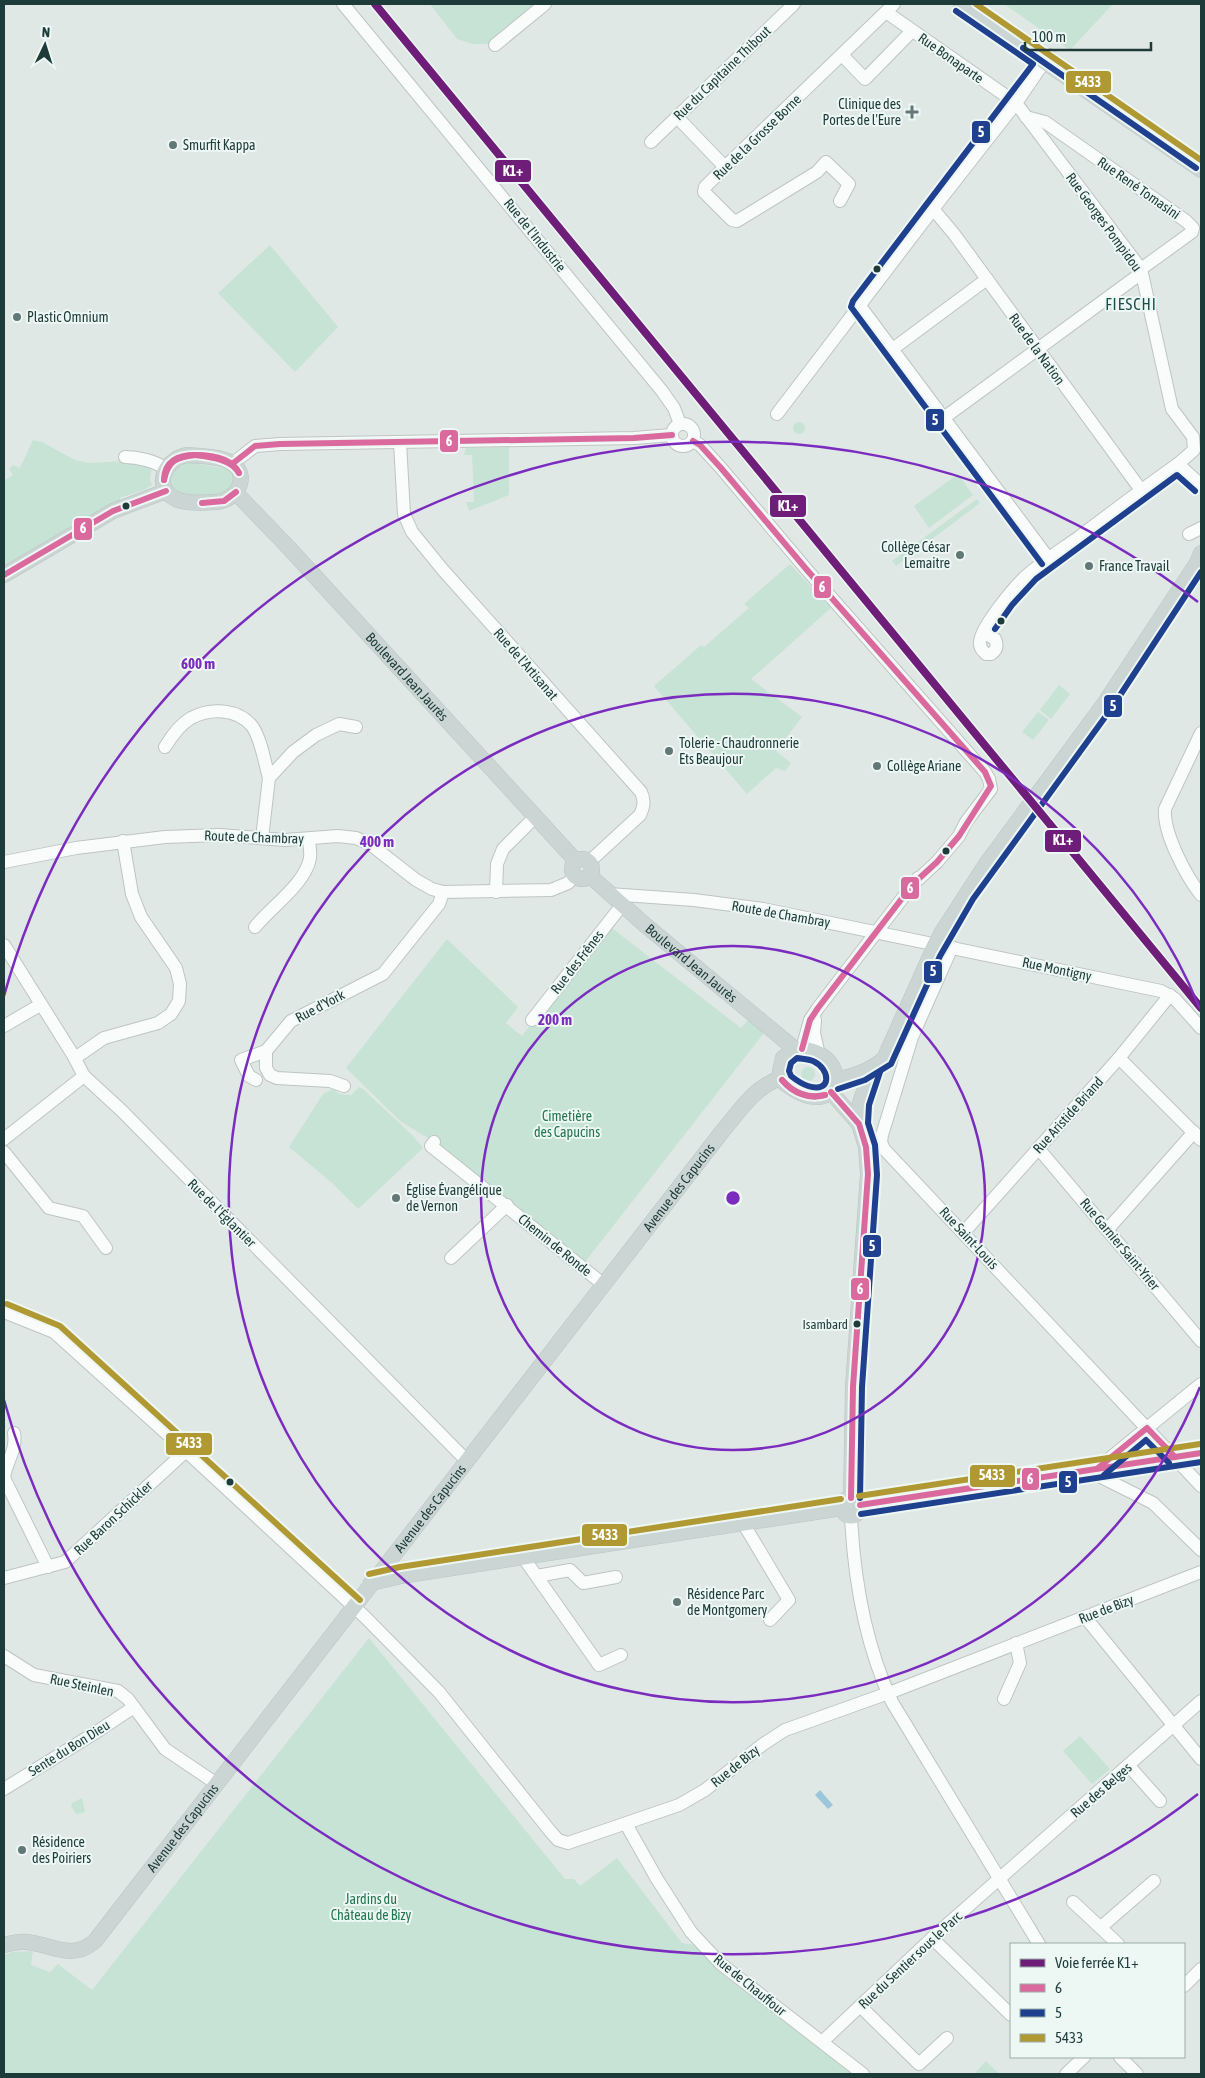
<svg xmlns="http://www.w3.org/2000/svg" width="1205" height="2078" font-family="'Asap Condensed',sans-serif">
<rect width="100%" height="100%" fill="#e0e8e6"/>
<g fill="#c7e3d5">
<path d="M 430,4 L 538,4 L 487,44 L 473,44 L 457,39 Z"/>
<path d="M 1004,4 L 1113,4 L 1070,50 Z"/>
<path d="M 270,245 L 338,327 L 295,372 L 218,293 Z"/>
<circle cx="799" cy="428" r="6"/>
<path d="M 33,440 L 42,442 L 75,460 L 89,463 L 125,461 L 152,466 L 150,478 L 152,485 L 144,490 L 120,498 L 120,501 L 4,566 L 4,481 L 13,475 L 9,469 L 13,465 L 20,468 Z"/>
<path d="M 509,447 L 509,495 L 469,511 L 466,502 L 474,502 L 472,455 L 464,455 L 466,448 Z"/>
<path d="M 186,462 L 229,469 L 234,474 L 235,480 L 226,493 C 207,496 183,502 170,484 L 172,470 Z"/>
<path d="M 958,474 L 973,495 L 929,528 L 914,506 Z"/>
<path d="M 977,499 L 980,503 L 896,566 L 892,561 Z"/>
<path d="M 790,564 L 831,608 L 751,679 L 802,717 L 776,751 L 791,763 L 785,771 L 776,768 L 747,794 L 654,686 L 701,645 L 704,647 L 749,608 L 744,604 Z"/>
<path d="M 1059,685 L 1070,694 L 1051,719 L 1040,710 Z"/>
<path d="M 1038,712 L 1049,720 L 1033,740 L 1022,732 Z"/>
<path d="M 608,925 L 741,1028 L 748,1020 L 764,1033 L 585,1262 L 431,1140 L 400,1121 L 346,1068 L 447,939 L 518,1007 L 506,1023 L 522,1036 Z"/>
<path d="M 813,1060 L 823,1065 L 828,1072 C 829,1096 810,1088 796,1082 L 797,1079 C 808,1084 816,1090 826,1081 C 827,1070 820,1066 812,1062 Z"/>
<circle cx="808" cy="1074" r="7"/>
<path d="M 359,1087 L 363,1089 L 413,1136 L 423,1148 L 358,1209 L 331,1182 L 289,1147 L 323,1094 L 333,1089 L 339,1094 L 351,1095 Z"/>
<path d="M 369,1638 L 565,1879 L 574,1879 L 580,1886 L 617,1858 L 682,1943 L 695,1945 L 721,1973 L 852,2074 L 4,2074 L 4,1955 L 12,1952 L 33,1951 L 31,1965 L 50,1972 L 58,1964 L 92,1990 Z"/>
<path d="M 1080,1736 L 1110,1769 L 1092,1784 L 1063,1751 Z"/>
<path d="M 82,1798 L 85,1811 L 83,1813 L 76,1814 L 71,1806 L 72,1803 Z"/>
<path d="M 986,2061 L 999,2074 L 974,2074 Z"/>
</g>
<path fill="#9cc7db" d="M 820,1790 L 833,1805 L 828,1809 L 815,1795 Z"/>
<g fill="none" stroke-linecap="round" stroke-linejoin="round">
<defs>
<g id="minor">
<path d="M 343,4 L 662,391 L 674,408 L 680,424"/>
<path d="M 886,12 L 1016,103 L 1141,269 L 1172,409 L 1193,437 L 1194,450 L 1178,464"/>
<path d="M 495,45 L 545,4"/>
<path d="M 842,55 L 865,79 L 912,31"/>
<path d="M 677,117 L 725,167"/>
<path d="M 651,142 L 794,4"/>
<path d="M 840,201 L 849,184 L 826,162 L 817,172 L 737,221 L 732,220 L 704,192 L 705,187 L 725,167 L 894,4"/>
<path d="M 933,209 L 954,234 L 1141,490"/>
<path d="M 860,306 L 1049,559"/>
<path d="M 894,348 L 987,279"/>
<path d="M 777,414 L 933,209 L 1016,103 L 1049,55"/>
<path d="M 945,417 L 1136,277 L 1141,269 L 1192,232 L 1193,228 L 1186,221 L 1045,122 L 1026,117"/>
<circle cx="683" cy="435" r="11"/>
<path d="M 693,441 L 700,445 L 721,468 L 807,570 L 985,772 L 989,779 L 991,789 L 966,822 L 959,836 L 937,862 L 913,884"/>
<path d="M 400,442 L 404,514 L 412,532 L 443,570 L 641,792 C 645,801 644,806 640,815 L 589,862"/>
<path d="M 125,457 C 138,457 154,461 165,468"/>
<path d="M 232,464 L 255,446 L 280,444 L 634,438 L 672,435"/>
<path d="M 1189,534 L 1201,528"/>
<path d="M 984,633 L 995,639 C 998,646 997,650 991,654 L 986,654 C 983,651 980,649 980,644 C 978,630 1013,589 1024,578 C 1040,563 1061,550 1079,537 C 1112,512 1145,487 1178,464 L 1201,485"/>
<path d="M 1201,733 L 1165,809 C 1163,833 1186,876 1201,895"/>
<path d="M 165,747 C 171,737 179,725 191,718 C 210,708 237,708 252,726 C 261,738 265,764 269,778"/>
<path d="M 262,838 L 269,778 L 293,752 L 316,735 L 339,724 L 356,727"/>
<path d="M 4,862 L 76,848 L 165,837 L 219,835 L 285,840 L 338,836 L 356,838 L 370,844 L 416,880 L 432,889 L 443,892 L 551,890 L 568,883 L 575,876"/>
<path d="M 496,892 L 497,864 L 503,849 L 536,816"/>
<path d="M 609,894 L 694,900 L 763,909 L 1161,991 L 1175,999 L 1201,1028"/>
<path d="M 255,927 C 271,907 306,883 310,858 C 311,852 309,845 309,839"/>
<path d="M 4,945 L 73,1055 L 84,1076 L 122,1111 L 467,1461"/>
<path d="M 952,947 L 912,1037 L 882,1135 L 881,1142 L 884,1149 L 1201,1486"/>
<path d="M 532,1020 L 622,905"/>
<path d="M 815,1020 L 814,1033 L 819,1055"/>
<path d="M 4,1026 L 40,1005"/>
<path d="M 802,1049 L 810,1020 L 818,1008 L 918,878"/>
<path d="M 75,1058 L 104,1038 L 158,1023 L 171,1014 L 179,1001 L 180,984 L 176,968 L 141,917 L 132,894 L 123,841"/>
<path d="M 1119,1058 L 1201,1140"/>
<path d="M 256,1080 L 249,1076 L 241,1060 L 266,1051"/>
<path d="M 344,1086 L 330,1081 L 277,1078 L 270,1075 L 266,1068 L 266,1051 L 291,1021 L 383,974 L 439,904 L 443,892"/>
<path d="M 4,1139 L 84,1076"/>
<path d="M 434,1142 L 431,1146 L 603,1284"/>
<path d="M 1038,1148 L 1201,1341"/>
<path d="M 4,1152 L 49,1208 L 83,1216 L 106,1248"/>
<path d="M 1108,1229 L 1194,1132"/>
<path d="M 964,1232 L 1119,1058 L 1170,995"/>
<path d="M 451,1258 L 507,1205"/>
<path d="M 4,1312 L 54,1332 L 186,1451 L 365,1617 L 439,1692 L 550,1831 L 558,1840 L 568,1843 L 679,1805 L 705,1790 L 762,1745 L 785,1730 L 894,1691 L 1201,1572"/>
<path d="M 1201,1384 L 1098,1468 L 1099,1476 L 1153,1503 L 1201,1550"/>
<path d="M 14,1433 C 17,1451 6,1461 4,1478 L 48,1567"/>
<path d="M 851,1516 C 854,1580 865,1644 892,1702 L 1039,1944"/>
<path d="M 743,1523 L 789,1600 L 770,1620"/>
<path d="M 523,1557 L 599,1665 L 621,1655"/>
<path d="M 537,1576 L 570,1570 L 583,1583 L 616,1577"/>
<path d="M 4,1578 L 65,1562 L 186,1451"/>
<path d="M 1085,1617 L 1201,1759"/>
<path d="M 4,1656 L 34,1675 L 118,1691 L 128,1699 L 165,1749 L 217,1784"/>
<path d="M 1004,1699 L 1020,1663 L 1016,1643"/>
<path d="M 1129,1766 L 1160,1801"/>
<path d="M 4,1789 L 98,1731 L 134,1707"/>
<path d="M 626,1824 L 657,1879 L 691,1932 L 721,1964 L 863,2074"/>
<path d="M 1073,1902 L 1118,1944"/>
<path d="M 1101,1927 L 1154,1881"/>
<path d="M 932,1938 L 1011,2015"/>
<path d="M 1184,1986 L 1201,1969"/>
<path d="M 860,2006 L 919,2064 L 947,2038"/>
<path d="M 822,2042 L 932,1938 L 1201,1701"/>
<path d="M 1120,2057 L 1137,2074"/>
<path d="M 1066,2074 L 1084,2057"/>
</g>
<g id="major">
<path d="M 961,4 L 1201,170"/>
<path d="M 186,455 C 199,456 216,456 228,461 C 252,472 239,501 215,502 C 204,503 186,504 176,499 C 152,488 164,460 186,455 Z"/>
<path id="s1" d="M 236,493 L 289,548 L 576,861"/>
<path d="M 4,575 L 113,511 L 166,491"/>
<circle cx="582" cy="869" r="10"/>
<path id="s2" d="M 589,875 L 644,924 L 795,1049"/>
<path d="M 942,932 L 986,864 L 1104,704 L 1197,563 L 1201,553"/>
<path d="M 795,1049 C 857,1048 844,1130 783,1082 L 780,1071 L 783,1058 Z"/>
<path d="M 836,1080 C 855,1076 869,1071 884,1059 L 932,952"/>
<path d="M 831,1092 L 859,1124 L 866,1147 L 868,1174 L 853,1387 L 851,1498"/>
<path d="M 859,1124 L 860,1103 L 872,1069"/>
<circle cx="851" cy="1507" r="9"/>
<path d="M 860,1505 L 1201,1453"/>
<path d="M 371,1583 L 401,1576 L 842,1508"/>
<path id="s3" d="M 4,1945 C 12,1943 19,1941 27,1942 C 54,1945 72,1961 95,1941 L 721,1133 C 739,1112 754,1087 781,1078"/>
</g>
</defs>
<use href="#minor" stroke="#bdc5c3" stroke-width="14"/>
<use href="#major" stroke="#bac5c3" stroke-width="16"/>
<use href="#minor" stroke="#fafcfb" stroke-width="12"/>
<use href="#major" stroke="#cbd5d4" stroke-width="15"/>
<defs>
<path id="major-bridge" d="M 932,952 L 942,932"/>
</defs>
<use href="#major-bridge" stroke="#bac5c3" stroke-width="16" stroke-linecap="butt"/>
<use href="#major-bridge" stroke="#cbd5d4" stroke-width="15"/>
<defs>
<g id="bus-1">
<path d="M 693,441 L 700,445 L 721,468 L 807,570 L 985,772 L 991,786 L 959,836 L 937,862 L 913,884 L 818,1008 L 810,1020 L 802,1049"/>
<path d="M 195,455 C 210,457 231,459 239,473"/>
<path d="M 195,455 C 211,455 232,458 239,473"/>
<path d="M 232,464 L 255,446 L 280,444 L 634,438 L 672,435"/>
<path d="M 164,480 C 164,461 178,455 195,455"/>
<path d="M 164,480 C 168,461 176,457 195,455"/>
<path d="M 202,503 L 224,501 L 236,492"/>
<path d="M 4,575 L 113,511 L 166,491"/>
<path d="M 782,1080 C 793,1093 809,1099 825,1095"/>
<path d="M 782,1080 C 793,1093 809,1100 825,1095"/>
<path d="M 831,1092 L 859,1124 L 866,1147 L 868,1174 L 853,1387 L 851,1498"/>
<path d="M 1098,1468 L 1147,1428 L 1175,1457"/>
<path d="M 860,1505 L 1201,1453"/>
</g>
<g id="bus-2">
<path d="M 956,11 L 1033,64 L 853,301 L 851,307 L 1042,564"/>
<path d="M 1023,48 L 1196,168"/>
<path d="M 995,629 L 1012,605 L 1036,579 L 1177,475 L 1195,491"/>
<path d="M 797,1058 C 802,1059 808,1059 813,1061 C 831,1069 832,1094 808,1086 C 802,1084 796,1080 791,1076 L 789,1071 L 791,1063 Z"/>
<path d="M 838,1089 L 865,1080 L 891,1064 L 940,956 L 973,899 L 1111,709 L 1201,572"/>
<path d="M 1104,1475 L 1146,1440 L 1169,1463"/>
<path d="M 860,1498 L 862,1387 L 877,1175 L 875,1145 L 868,1123 L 869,1105 L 880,1072"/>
<path d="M 861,1514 L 1201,1462"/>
</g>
<g id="bus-3">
<path d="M 976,4 L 1201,160"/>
<path d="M 7,1304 L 60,1326 L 360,1600"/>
<path d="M 859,1496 L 1200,1444"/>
<path d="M 369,1574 L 400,1567 L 841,1499"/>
</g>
</defs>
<use href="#bus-1" stroke="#edf7f4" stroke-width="10"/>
<use href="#bus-2" stroke="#edf7f4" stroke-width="10"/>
<use href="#bus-3" stroke="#edf7f4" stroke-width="10"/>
<use href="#bus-1" stroke="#da6a9d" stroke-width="6"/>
<use href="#bus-2" stroke="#1e408e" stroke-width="6"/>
<use href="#bus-3" stroke="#b09933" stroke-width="6"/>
<defs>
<path id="rail-1" d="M 375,4 L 1201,1008"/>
</defs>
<use href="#rail-1" stroke="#edf7f4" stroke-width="11"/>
<use href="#rail-1" stroke="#6e1e78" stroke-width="8"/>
</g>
<g fill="none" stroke="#7b2cbf" stroke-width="2.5">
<circle cx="733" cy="1198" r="252"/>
<path d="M1200 1387A504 504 0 1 1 1200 1009"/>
<path d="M1198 1794A756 756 0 0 1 4 1400M4 996A756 756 0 0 1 1198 602"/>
</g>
<g fill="#617876" stroke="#edf7f4" stroke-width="2">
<path d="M909.5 104.5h5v5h5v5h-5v5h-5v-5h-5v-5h5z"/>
<circle cx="173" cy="145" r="5"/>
<circle cx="17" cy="317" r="5"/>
<circle cx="960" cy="555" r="5"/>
<circle cx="1089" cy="566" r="5"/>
<circle cx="669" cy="751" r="5"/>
<circle cx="877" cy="766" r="5"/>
<circle cx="396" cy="1198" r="5"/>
<circle cx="677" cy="1602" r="5"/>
<circle cx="22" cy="1850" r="5"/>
</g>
<g fill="#1d3b39" stroke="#edf7f4" stroke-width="2">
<circle cx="877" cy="269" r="4.5"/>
<circle cx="126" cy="506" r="4.5"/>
<circle cx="1001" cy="621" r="4.5"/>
<circle cx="946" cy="851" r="4.5"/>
<circle cx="857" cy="1324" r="4.5"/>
<circle cx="230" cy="1482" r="4.5"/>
</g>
<g text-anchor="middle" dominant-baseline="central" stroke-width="4" stroke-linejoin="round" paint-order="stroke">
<g font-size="13" fill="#1d3b39" stroke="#edf7f4" text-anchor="end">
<text x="848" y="1324">Isambard</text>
</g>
<g font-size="14" fill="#1d3b39" stroke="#edf7f4">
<text transform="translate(951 58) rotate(35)">Rue Bonaparte</text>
<text transform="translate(722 73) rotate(-44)">Rue du Capitaine Thibout</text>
<text transform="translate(757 137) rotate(-44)">Rue de la Grosse Borne</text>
<text transform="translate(1139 188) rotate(35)">Rue René Tomasini</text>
<text transform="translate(1104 222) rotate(54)">Rue Georges Pompidou</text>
<text transform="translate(535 235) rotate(51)">Rue de l'Industrie</text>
<text transform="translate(1037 349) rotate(54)">Rue de la Nation</text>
<text transform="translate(526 664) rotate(49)">Rue de l'Artisanat</text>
<text stroke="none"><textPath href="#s1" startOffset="251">Boulevard Jean Jaurès</textPath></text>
<text transform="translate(254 837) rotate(2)">Route de Chambray</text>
<text transform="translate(781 914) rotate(10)">Route de Chambray</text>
<text transform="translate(577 962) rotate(-52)">Rue des Frênes</text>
<text stroke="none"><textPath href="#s2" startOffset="135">Boulevard Jean Jaurès</textPath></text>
<text transform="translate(1057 969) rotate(12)">Rue Montigny</text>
<text transform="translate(320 1006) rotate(-28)">Rue d'York</text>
<text transform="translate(1068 1115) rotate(-48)">Rue Aristide Briand</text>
<text stroke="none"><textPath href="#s3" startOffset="1048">Avenue des Capucins</textPath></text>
<text transform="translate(222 1213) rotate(45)">Rue de l'Églantier</text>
<text transform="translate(969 1238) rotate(47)">Rue Saint-Louis</text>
<text transform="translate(1120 1244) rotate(50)">Rue Garnier Saint-Yrier</text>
<text transform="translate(555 1245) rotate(39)">Chemin de Ronde</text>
<text stroke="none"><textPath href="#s3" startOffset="642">Avenue des Capucins</textPath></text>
<text transform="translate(113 1518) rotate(-43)">Rue Baron Schickler</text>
<text transform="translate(1106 1609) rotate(-21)">Rue de Bizy</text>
<text transform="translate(82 1685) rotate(12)">Rue Steinlen</text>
<text transform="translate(69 1748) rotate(-32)">Sente du Bon Dieu</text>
<text transform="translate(735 1766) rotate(-39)">Rue de Bizy</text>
<text transform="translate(1101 1790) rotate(-41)">Rue des Belges</text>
<text stroke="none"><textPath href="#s3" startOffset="238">Avenue des Capucins</textPath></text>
<text transform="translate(910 1960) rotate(-43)">Rue du Sentier sous le Parc</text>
<text transform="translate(750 1985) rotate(39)">Rue de Chauffour</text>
</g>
<g font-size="14" fill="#1d3b39" stroke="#edf7f4" text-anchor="start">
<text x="901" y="104" text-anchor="end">Clinique des<tspan x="901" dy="16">Portes de l'Eure</tspan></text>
<text x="183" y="145">Smurfit Kappa</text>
<text x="27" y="317">Plastic Omnium</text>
<text x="950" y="547" text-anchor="end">Collège César<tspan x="950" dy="16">Lemaitre</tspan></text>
<text x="1099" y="566">France Travail</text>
<text x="679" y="743">Tolerie - Chaudronnerie<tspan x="679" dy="16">Ets Beaujour</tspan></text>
<text x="887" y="766">Collège Ariane</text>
<text x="406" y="1190">Église Évangélique<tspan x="406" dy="16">de Vernon</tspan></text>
<text x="687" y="1594">Résidence Parc<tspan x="687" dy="16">de Montgomery</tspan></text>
<text x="32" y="1842">Résidence<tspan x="32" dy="16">des Poiriers</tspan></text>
</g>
<g font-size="14" fill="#247652" stroke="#edf7f4">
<text x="567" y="1116">Cimetière<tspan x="567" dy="16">des Capucins</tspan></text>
<text x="371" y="1899">Jardins du<tspan x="371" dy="16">Château de Bizy</tspan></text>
</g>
<g font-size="16" letter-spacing="1" fill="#184f4b" stroke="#edf7f4">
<text x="1131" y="304">FIESCHI</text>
</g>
</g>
<circle cx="733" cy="1198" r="8" fill="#7b2cbf" stroke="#edf7f4" stroke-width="2.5"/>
<g font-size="15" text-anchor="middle" font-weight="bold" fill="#7b2cbf" stroke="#edf7f4" stroke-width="4" stroke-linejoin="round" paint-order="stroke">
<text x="198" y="669">600 m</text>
<text x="377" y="847">400 m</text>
<text x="555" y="1025">200 m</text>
</g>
<g stroke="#edf7f4" stroke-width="2">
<rect x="1065" y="70" width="47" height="24" rx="5" fill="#b09933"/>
<rect x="971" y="120" width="20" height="24" rx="5" fill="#1e408e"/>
<rect x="494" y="159" width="38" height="24" rx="5" fill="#6e1e78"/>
<rect x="925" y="408" width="20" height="24" rx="5" fill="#1e408e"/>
<rect x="439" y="429" width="20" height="24" rx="5" fill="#da6a9d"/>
<rect x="769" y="494" width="38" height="24" rx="5" fill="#6e1e78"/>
<rect x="73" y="517" width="20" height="24" rx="5" fill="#da6a9d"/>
<rect x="813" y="575" width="19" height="24" rx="5" fill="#da6a9d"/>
<rect x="1103" y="694" width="20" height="24" rx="5" fill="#1e408e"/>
<rect x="1044" y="829" width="38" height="24" rx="5" fill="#6e1e78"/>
<rect x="900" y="876" width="20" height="24" rx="5" fill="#da6a9d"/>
<rect x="923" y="960" width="20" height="24" rx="5" fill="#1e408e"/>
<rect x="862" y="1234" width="20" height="24" rx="5" fill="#1e408e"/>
<rect x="850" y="1277" width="20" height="24" rx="5" fill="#da6a9d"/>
<rect x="165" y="1432" width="48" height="24" rx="5" fill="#b09933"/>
<rect x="969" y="1464" width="47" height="24" rx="5" fill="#b09933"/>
<rect x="1021" y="1467" width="19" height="24" rx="5" fill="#da6a9d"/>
<rect x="1058" y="1470" width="20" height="24" rx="5" fill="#1e408e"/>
<rect x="581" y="1523" width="47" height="24" rx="5" fill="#b09933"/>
</g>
<g font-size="14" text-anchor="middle" font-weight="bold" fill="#fff">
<text x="1088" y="87">5433</text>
<text x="981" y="137">5</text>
<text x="513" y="176">K1+</text>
<text x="935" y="425">5</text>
<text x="449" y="446">6</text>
<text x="788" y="511">K1+</text>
<text x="83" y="533">6</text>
<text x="822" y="592">6</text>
<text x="1113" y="711">5</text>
<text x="1063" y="845">K1+</text>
<text x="910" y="893">6</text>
<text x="933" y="976">5</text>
<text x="872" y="1251">5</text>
<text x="860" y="1294">6</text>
<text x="189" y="1448">5433</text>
<text x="992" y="1480">5433</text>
<text x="1030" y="1484">6</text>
<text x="1068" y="1487">5</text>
<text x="605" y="1540">5433</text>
</g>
<rect width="1205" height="2078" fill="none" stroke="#1d3b39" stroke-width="10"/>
<rect x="1010" y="1943" width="175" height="115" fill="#edf7f4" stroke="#9aaca9"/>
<rect x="1020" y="1959" width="25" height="8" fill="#6e1e78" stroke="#9aaca9"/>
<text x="1055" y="1968" font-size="15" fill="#1d3b39">Voie ferrée K1+</text>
<rect x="1020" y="1984" width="25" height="8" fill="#da6a9d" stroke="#9aaca9"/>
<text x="1055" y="1993" font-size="15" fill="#1d3b39">6</text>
<rect x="1020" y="2009" width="25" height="8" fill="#1e408e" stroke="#9aaca9"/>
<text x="1055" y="2018" font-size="15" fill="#1d3b39">5</text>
<rect x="1020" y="2034" width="25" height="8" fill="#b09933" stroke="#9aaca9"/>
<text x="1055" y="2043" font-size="15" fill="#1d3b39">5433</text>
<g transform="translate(45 45) rotate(4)" stroke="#edf7f4" stroke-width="4" paint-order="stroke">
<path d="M0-4L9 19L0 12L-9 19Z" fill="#1d3b39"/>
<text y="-8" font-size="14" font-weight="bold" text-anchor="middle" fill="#1d3b39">N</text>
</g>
<path d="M1025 42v8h126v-8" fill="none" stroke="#1d3b39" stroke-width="2.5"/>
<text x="1032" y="42" font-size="15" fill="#1d3b39" stroke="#edf7f4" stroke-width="4" paint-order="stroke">100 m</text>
</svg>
